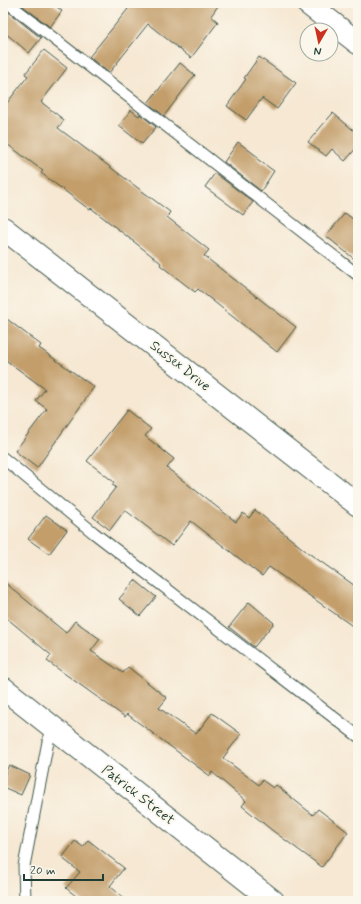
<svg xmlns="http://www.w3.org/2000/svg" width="361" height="904" font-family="Mynerve,sans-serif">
<rect width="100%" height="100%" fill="#fbf7ec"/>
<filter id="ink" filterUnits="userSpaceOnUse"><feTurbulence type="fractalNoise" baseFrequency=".025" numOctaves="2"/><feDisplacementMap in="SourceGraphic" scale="8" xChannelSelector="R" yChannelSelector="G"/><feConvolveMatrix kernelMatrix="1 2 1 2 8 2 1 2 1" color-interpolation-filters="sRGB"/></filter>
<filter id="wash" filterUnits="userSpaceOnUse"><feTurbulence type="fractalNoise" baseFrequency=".012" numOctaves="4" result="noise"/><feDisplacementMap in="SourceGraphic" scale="16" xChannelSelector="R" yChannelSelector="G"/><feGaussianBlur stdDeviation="0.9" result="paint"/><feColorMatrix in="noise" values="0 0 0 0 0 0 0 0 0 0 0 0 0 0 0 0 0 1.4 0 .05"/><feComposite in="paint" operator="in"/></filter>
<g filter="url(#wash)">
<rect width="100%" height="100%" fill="#f6e8d3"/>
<g id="blocks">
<g fill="#c39e6b">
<path d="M 19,3 L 52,3 L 62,11 L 50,27 Z"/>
<path d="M 121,3 L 220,3 L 211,16 L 218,22 L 191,58 L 148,24 L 109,73 L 89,57 L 128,9 Z"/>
<path d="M 3,8 L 41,38 L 29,53 L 3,31 Z"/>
<path d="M 44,50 L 67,68 L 41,102 L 64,120 L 58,128 L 170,212 L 167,217 L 209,250 L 204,256 L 296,327 L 277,352 L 198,289 L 195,292 L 160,265 L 161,263 L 91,208 L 90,210 L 41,173 L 43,171 L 3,141 L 3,108 L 28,76 L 25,74 Z"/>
<path d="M 259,57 L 296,83 L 277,109 L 262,98 L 246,120 L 227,106 L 246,79 L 244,78 Z"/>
<path d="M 180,63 L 195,75 L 164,116 L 148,103 Z"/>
<path d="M 131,110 L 139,116 L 140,114 L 156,127 L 142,144 L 119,126 Z"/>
<path d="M 333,113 L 358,134 L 358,146 L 345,161 L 332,149 L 326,156 L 308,142 Z"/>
<path d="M 238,142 L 258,157 L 257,159 L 274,171 L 261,191 L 224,162 Z"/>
<path d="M 215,173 L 253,202 L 243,215 L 205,187 Z"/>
<path d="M 345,213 L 358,223 L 358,262 L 326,236 Z"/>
<path d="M 3,316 L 41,345 L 39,348 L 94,387 L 37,468 L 15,451 L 47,409 L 36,401 L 45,389 L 3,358 Z"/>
<path d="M 127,410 L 151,429 L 145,436 L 174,459 L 167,468 L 236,522 L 243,513 L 249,518 L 255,510 L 307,552 L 358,588 L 358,630 L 269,567 L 262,576 L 191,521 L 172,546 L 125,510 L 110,530 L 93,517 L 116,487 L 112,485 L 114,482 L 87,461 Z"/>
<path d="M 46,515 L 67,530 L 49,554 L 28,539 Z"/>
<path d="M 135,580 L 156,597 L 140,616 L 119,599 Z"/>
<path d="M 3,581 L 66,633 L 75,621 L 100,639 L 91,651 L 123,673 L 128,667 L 167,698 L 159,708 L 196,734 L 212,713 L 241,734 L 223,758 L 259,785 L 262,780 L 273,788 L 276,785 L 313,815 L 318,809 L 348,832 L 322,867 L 273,831 L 242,806 L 246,801 L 212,772 L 210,776 L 127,714 L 125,717 L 47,661 L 51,655 L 3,615 Z"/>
<path d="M 249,602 L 274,623 L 254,647 L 229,627 Z"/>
<path d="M 9,765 L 30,775 L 21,795 L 3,787 L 3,777 Z"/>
<path d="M 88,840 L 124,868 L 110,886 L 127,901 L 82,901 L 66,888 L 80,872 L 62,858 L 75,841 L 83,847 Z"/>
</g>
</g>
</g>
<g filter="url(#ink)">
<use href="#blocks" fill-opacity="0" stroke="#3f574c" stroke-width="1"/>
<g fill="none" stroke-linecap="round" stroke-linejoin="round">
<defs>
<g id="lane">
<path d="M 8,3 L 358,275"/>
<path d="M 3,458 L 94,533 L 358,736"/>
<path d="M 25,901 L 24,866 L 51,726"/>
</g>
<g id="street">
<path d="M 307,3 L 358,43"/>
<path d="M 3,228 L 358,505"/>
<path d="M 3,688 L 273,901"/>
</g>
</defs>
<use href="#lane" stroke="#3f574c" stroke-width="13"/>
<use href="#street" stroke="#3f574c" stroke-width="24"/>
<use href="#lane" stroke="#fff" stroke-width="11"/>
<use href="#street" stroke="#fff" stroke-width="22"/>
</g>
</g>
<g text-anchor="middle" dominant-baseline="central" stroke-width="4" stroke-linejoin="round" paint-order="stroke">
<g font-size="14" fill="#1f3d34" stroke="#fbf7ec">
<text transform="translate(180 366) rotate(38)">Sussex Drive</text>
<text transform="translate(138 795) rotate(38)">Patrick Street</text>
</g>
</g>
<rect width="361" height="904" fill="none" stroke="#fbf7ec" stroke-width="16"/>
<g transform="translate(319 42) rotate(189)"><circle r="19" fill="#fbf7ec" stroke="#a3ada2"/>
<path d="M0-3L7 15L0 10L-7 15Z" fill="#c8321e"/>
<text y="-6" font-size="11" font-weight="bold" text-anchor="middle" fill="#1f3d34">N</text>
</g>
<path d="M24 874v6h79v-6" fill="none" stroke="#1f3d34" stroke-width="2"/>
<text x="30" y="874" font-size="12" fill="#1f3d34" stroke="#fbf7ec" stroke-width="3" paint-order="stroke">20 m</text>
</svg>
